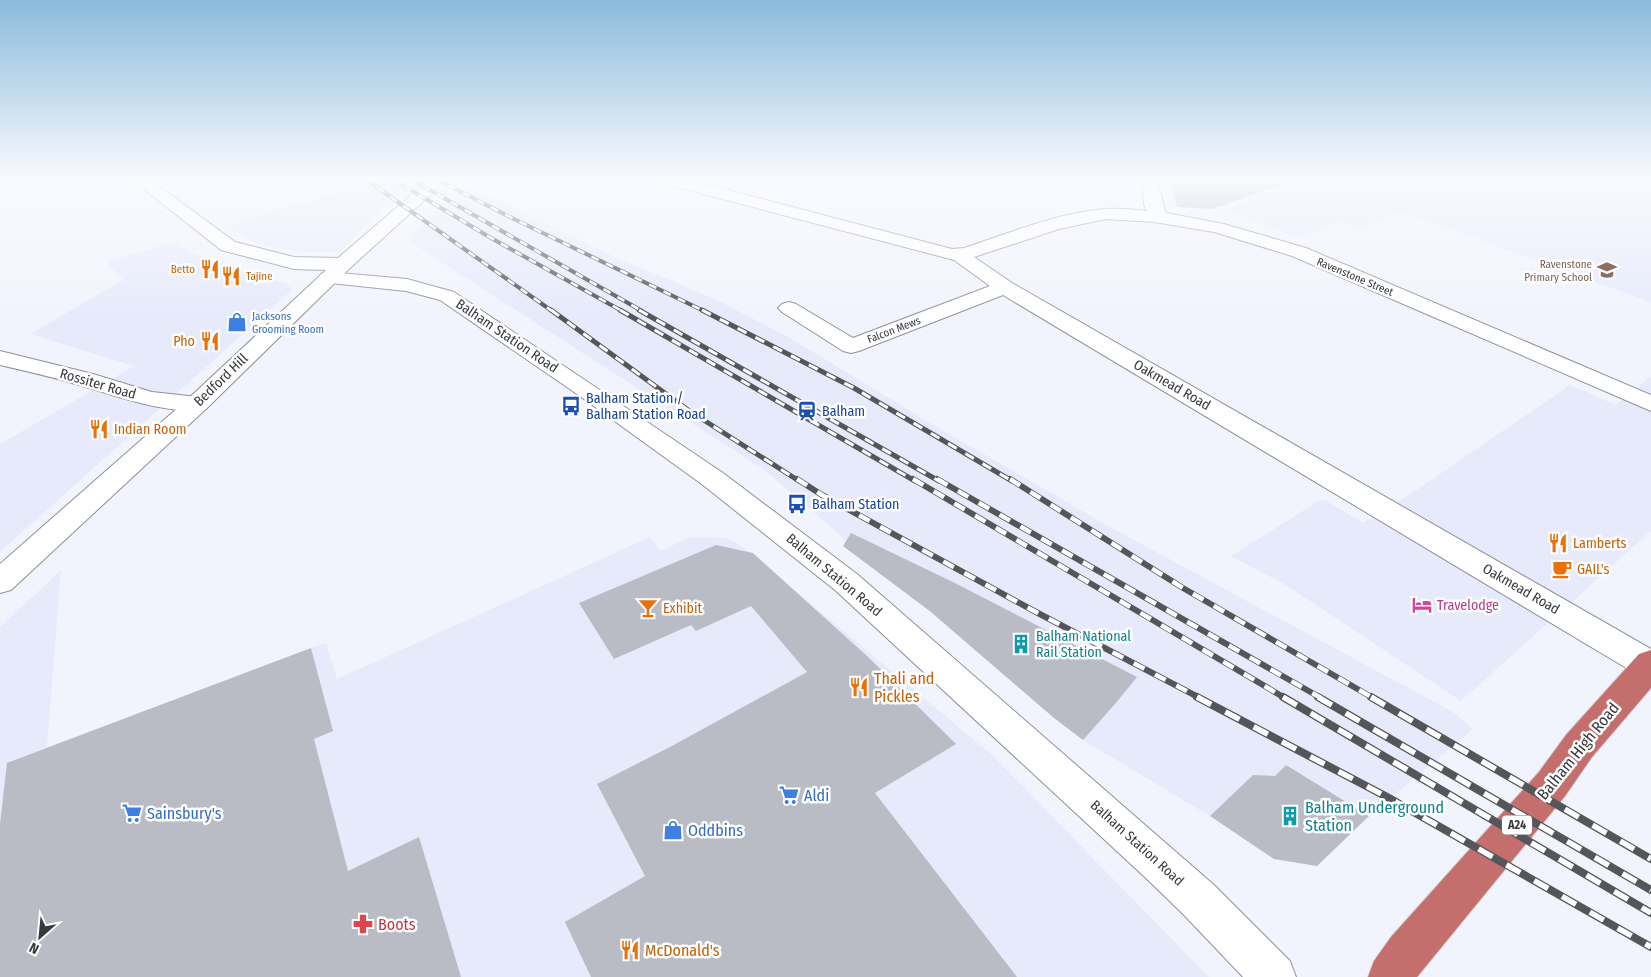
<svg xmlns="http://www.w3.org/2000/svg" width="1651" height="977" font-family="'Fira Sans Condensed',sans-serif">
<rect width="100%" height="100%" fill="#f2f4fd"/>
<g fill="#e7eafb">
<path d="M 321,178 L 422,178 L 404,194 L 388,202 L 339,252 L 305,252 L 266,246 L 251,241 L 227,226 L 342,191 Z"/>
<path d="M 1309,178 L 1632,178 L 1651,184 L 1651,302 L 1400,211 L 1360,229 L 1339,221 L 1298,239 L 1228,209 Z"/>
<path d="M 468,186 L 613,256 L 719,301 L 790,338 L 930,423 L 1108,526 L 1453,712 L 1473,729 L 1369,816 L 1317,866 L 1274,859 L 1210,816 L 1083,740 L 1054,718 L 763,469 L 413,244 L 411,238 L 412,232 L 439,212 Z"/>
<path d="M 173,242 L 191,252 L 232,269 L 286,283 L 292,290 L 0,552 L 0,444 L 134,366 L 30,334 L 123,280 L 106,262 Z"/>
<path d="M 1651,376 L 1651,531 L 1461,701 L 1284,584 L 1231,556 L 1320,500 L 1325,500 L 1363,523 L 1409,495 L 1570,385 L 1616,405 Z"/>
<path d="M 650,537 L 660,551 L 691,537 L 726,538 L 744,548 L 992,755 L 1209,977 L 0,977 L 0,627 L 61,570 L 47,747 L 326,643 L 337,679 Z"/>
</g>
<g fill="#babcc5">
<path d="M 1169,178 L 1287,178 L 1288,182 L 1212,209 L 1177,207 Z"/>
<path d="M 851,533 L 955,583 L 1137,677 L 1115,704 L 1083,740 L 1054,718 L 931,612 L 843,546 Z"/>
<path d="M 716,545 L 753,553 L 867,656 L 956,744 L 875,793 L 1017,977 L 591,977 L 565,922 L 645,876 L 597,784 L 670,747 L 807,672 L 751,606 L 696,631 L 691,625 L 614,659 L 579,603 Z"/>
<path d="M 311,648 L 333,731 L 314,739 L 348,871 L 419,837 L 461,977 L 0,977 L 0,824 L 7,763 Z"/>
<path d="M 1286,765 L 1369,816 L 1317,866 L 1274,859 L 1210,816 L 1253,775 L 1275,776 Z"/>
</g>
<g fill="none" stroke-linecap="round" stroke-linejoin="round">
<defs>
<g id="street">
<path d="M 656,178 L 682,178 L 952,249 L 964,248 C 1010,233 1057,213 1105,209 C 1119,208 1134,210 1147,211 L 1144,204 L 1143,188 L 1145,184 L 1157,184 C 1162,192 1162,204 1166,213 L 1224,224 L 1306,248 L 1651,395 L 1651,411 L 1292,256 L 1214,232 L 1154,222 L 1106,219 L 1059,229 L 974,257 L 1012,283 L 1651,649 L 1651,678 L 1638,675 L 1003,295 L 859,351 L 851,353 L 843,351 L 782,312 L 778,308 L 782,304 L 789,302 L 796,304 L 853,338 L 990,286 L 954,260 L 658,182 Z"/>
<path d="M 328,272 L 407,279 L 454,292 L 723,473 L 857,574 L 1176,852 L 1214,885 L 1290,961 L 1296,977 L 1243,977 L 1184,915 L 1148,880 L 835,590 L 703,485 L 577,394 L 440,300 L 406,291 L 321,282 L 318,278 L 321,274 Z"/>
<path d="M 0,351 L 93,374 L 152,392 L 207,398 L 210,403 L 207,408 C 170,417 115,395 79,385 C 53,377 26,371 0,365 Z"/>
</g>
<path id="secondary" d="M 130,178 L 148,178 L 235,242 L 294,257 L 338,258 L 431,178 L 449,178 L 350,268 L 207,408 L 11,590 L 0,593 L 0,564 L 189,398 L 326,270 L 294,269 L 221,250 Z"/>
<path id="highway" d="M 1651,650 L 1651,688 L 1592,757 L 1565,796 L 1417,977 L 1368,977 L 1374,961 L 1391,937 L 1539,772 L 1566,735 L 1639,654 Z"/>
</defs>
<use href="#street" stroke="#8f9099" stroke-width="2"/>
<use href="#secondary" stroke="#8f9099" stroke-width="2"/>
<use href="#highway" stroke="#d3d3d4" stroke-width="2"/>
<use href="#street" fill="#fff" fill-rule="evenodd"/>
<use href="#secondary" fill="#fff" fill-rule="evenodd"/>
<use href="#highway" fill="#c56e6e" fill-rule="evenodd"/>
<defs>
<g id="rail-far3">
<path d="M 364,178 L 552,311"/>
<path d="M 391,178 L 491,238 L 622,311"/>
<path d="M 409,178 L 642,311"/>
<path d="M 434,178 L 514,219 L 704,311"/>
</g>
<g id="rail-far2">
<path d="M 551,310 L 688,410 L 799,481"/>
<path d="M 620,310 L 915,481"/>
<path d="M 639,310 L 939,481"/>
<path d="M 702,310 L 854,388 L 1012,481"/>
</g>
<g id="rail-far1">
<path d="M 797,479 L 822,495 L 1034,611 L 1200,698"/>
<path d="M 913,479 L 1285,698"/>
<path d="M 937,479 L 1321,698"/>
<path d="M 1010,479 L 1183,588 L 1373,698"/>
</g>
<g id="rail">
<path d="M 1197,697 L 1389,798 L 1651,947"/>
<path d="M 1283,697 L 1651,913"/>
<path d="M 1318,697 L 1651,890"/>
<path d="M 1371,697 L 1651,859"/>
</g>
</defs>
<use href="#rail-far3" stroke="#55565a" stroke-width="4"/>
<use href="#rail-far2" stroke="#55565a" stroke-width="5"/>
<use href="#rail-far1" stroke="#55565a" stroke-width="6"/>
<use href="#rail" stroke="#55565a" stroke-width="8"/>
<use href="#rail-far3" stroke="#fff" stroke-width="2.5" stroke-dasharray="8" stroke-linecap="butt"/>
<use href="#rail-far2" stroke="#fff" stroke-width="3" stroke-dasharray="10" stroke-linecap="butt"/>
<use href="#rail-far1" stroke="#fff" stroke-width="4.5" stroke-dasharray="12" stroke-linecap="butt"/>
<use href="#rail" stroke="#fff" stroke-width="5.5" stroke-dasharray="16" stroke-linecap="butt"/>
</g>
<linearGradient id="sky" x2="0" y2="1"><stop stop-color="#8bbbdc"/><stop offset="0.57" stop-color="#f9fafe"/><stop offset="1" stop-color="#f9fafe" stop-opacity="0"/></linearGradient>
<rect width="1651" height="315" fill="url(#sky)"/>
<defs>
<symbol id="restaurant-bare" viewBox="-9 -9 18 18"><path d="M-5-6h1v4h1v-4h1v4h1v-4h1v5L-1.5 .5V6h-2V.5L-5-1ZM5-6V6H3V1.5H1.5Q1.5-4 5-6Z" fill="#e8710a" stroke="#fff" stroke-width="2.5" paint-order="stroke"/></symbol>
<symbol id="school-bare" viewBox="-9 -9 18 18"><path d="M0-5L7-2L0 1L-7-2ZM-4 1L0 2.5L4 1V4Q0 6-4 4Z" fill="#8d6e63" stroke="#fff" stroke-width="2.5" paint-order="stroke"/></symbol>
<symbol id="shop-bare" viewBox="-9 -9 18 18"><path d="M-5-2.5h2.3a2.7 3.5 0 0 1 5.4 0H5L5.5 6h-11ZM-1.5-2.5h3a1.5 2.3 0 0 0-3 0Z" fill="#3f7fe0" stroke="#fff" stroke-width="2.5" paint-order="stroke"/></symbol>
<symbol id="bus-bare" viewBox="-9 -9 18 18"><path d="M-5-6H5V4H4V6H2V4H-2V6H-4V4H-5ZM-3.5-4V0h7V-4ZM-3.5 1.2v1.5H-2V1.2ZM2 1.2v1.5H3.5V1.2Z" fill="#1a4fb4" stroke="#fff" stroke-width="2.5" paint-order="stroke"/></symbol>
<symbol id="station-bare" viewBox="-9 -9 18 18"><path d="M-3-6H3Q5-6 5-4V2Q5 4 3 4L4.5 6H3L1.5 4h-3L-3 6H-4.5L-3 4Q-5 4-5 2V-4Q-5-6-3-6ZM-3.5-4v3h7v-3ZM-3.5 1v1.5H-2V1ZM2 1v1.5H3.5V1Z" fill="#1a4fb4" stroke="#fff" stroke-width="2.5" paint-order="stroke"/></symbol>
<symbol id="cafe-bare" viewBox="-9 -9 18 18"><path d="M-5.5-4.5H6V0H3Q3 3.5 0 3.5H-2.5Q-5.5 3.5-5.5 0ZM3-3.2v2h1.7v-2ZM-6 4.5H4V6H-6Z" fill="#e8710a" stroke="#fff" stroke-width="2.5" paint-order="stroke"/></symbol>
<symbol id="hotel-bare" viewBox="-9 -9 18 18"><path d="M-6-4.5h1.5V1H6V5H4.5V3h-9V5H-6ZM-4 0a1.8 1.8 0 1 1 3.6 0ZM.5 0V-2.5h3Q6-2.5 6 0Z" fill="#d1479c" stroke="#fff" stroke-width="2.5" paint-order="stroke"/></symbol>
<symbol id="bar-bare" viewBox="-9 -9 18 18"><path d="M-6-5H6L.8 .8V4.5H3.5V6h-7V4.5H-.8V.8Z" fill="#e8710a" stroke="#fff" stroke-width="2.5" paint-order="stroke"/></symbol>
<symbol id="building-bare" viewBox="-9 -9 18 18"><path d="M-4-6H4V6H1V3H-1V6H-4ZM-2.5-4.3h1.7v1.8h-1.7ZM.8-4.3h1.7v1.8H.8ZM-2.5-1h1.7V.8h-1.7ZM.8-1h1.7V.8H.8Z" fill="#0f9aa8" stroke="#fff" stroke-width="2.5" paint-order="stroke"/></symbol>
<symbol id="supermarket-bare" viewBox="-9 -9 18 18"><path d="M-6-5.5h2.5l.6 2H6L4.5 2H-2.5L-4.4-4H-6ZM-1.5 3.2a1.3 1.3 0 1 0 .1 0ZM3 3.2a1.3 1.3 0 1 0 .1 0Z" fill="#3f7fe0" stroke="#fff" stroke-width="2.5" paint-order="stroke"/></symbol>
<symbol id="pharmacy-bare" viewBox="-9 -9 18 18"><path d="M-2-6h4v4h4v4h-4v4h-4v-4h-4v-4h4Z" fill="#e0444e" stroke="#fff" stroke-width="2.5" paint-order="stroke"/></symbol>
</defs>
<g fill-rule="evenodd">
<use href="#restaurant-bare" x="196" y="255" width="28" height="28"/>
<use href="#school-bare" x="1593" y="256" width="28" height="28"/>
<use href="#restaurant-bare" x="217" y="262" width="28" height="28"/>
<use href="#shop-bare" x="223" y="308" width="28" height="28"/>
<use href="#restaurant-bare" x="196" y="327" width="28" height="28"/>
<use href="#bus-bare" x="557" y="392" width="28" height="28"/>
<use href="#station-bare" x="793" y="397" width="28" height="28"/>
<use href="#restaurant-bare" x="85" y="415" width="28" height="28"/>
<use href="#bus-bare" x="783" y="490" width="28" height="28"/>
<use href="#restaurant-bare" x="1544" y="529" width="28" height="28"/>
<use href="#cafe-bare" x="1548" y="555" width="28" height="28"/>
<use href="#hotel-bare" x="1408" y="591" width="28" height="28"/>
<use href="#bar-bare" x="634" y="594" width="28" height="28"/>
<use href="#building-bare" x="1007" y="630" width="28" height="28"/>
<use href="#restaurant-bare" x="845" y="673" width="28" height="28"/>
<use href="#supermarket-bare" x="775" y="781" width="28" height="28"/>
<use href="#supermarket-bare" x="118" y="799" width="28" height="28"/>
<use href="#building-bare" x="1276" y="802" width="28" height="28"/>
<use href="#shop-bare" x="659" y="816" width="28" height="28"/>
<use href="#pharmacy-bare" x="349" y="910" width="28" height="28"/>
<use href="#restaurant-bare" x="616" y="936" width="28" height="28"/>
</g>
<g text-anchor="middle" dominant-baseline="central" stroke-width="5" stroke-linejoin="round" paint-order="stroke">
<g font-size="11" fill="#785e54" stroke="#fff" text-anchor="end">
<text x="1592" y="264">Ravenstone<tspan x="1592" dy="13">Primary School</tspan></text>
</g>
<g font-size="11" fill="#c56008" stroke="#fff" text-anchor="end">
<text x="195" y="269">Betto</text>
<text x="246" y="276" text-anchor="start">Tajine</text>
</g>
<g font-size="11" fill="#38393d" stroke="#fff">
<text transform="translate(1355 277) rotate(23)">Ravenstone Street</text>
<text transform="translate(894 330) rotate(-21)">Falcon Mews</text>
</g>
<g font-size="11" fill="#366cbe" stroke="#fff" text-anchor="start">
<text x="252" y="316">Jacksons<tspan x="252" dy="13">Grooming Room</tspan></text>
</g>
<rect fill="#fff" stroke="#747477" stroke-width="1" x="1502" y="815.5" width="30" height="19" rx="4"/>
<g font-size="12" font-weight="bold" fill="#38393d">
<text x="1517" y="825">A24</text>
</g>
<g font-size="14" fill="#38393d" stroke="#fff">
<text transform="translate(507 336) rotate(34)">Balham Station Road</text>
<text transform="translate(221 380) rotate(-44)">Bedford Hill</text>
<text transform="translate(98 384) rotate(16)">Rossiter Road</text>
<text transform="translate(1172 385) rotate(30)">Oakmead Road</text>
<text transform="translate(834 575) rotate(40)">Balham Station Road</text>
<text transform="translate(1521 589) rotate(30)">Oakmead Road</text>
<text transform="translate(1137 843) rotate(42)">Balham Station Road</text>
</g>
<g font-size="14" fill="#c56008" stroke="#fff" text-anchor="start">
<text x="195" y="341" text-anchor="end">Pho</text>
<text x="114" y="429">Indian Room</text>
<text x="1573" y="543">Lamberts</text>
<text x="1577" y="569">GAIL's</text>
<text x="663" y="608">Exhibit</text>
</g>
<g font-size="14" fill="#164399" stroke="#fff" text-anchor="start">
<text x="586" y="398">Balham Station /<tspan x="586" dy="16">Balham Station Road</tspan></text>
<text x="822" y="411">Balham</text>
<text x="812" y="504">Balham Station</text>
</g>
<g font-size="14" fill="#b23c85" stroke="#fff" text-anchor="start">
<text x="1437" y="605">Travelodge</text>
</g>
<g font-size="14" fill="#0d838f" stroke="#fff" text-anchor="start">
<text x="1036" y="636">Balham National<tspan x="1036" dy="16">Rail Station</tspan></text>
</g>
<g font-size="16" fill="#c56008" stroke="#fff" text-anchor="start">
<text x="874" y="678">Thali and<tspan x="874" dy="18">Pickles</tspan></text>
<text x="645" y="950">McDonald's</text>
</g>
<g font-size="16" fill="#38393d" stroke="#fff">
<text transform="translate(1578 751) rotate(-51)">Balham High Road</text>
</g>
<g font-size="16" fill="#366cbe" stroke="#fff" text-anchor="start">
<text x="804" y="795">Aldi</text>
<text x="147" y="813">Sainsbury's</text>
<text x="688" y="830">Oddbins</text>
</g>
<g font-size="16" fill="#0d838f" stroke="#fff" text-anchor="start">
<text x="1305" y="807">Balham Underground<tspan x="1305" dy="18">Station</tspan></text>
</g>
<g font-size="16" fill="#be3a42" stroke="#fff" text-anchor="start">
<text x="378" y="924">Boots</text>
</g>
</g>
<g transform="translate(40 937) rotate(207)" stroke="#ffffff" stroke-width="4" paint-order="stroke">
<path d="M0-4L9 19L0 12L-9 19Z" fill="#38393d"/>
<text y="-8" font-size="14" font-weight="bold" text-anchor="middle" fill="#38393d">N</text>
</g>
</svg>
